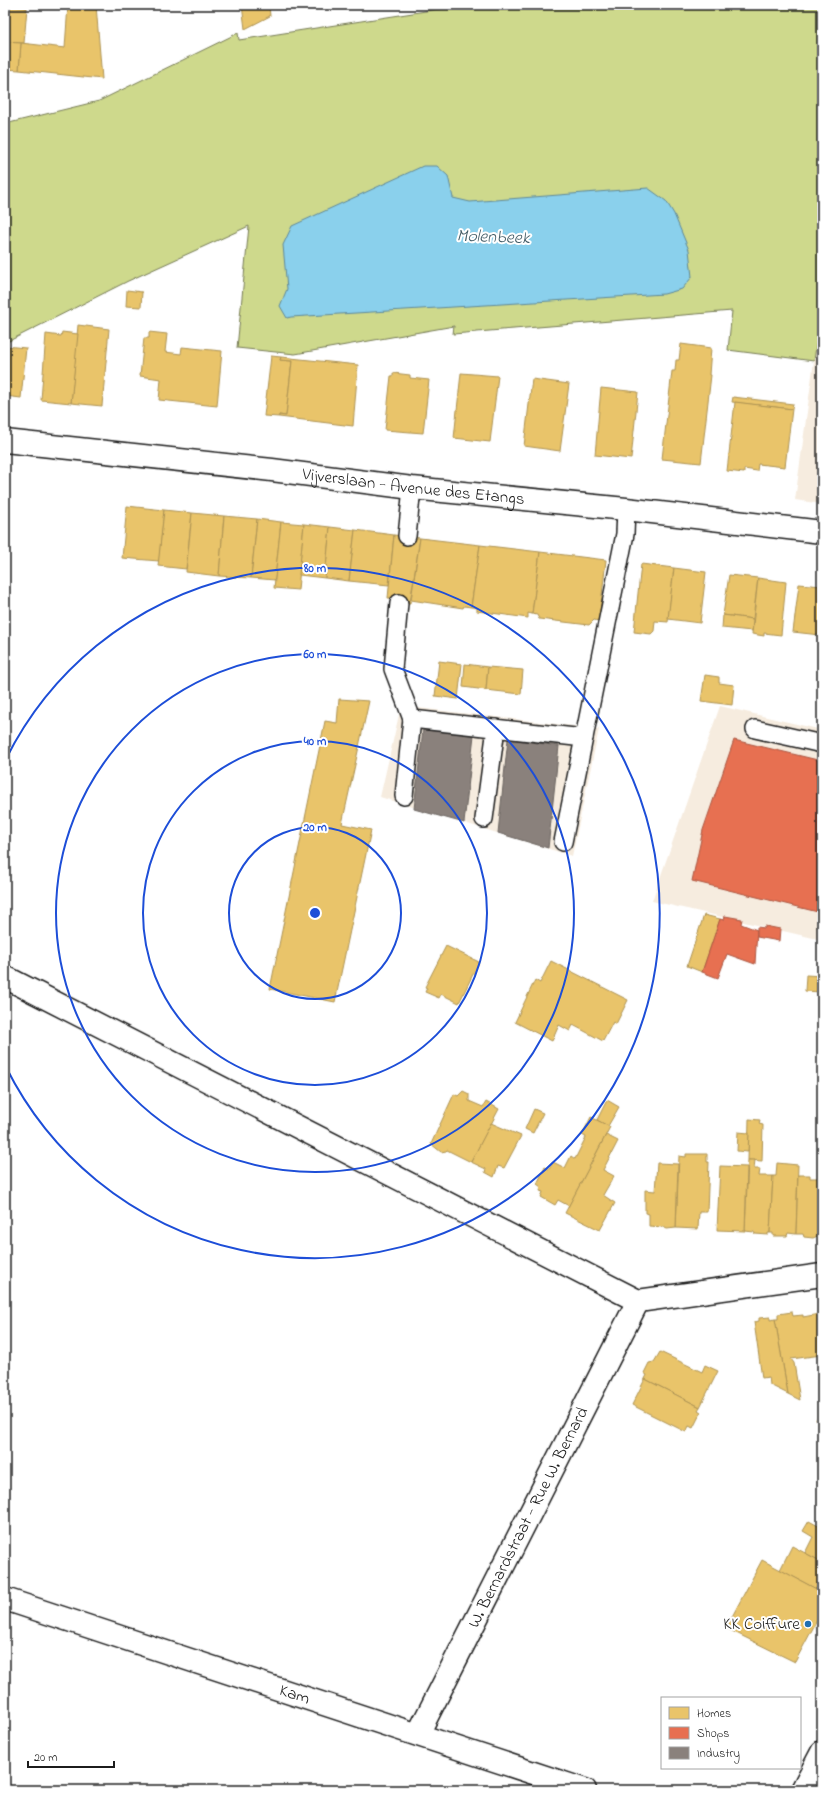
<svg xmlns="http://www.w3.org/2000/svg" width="827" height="1795" font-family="'Indie Flower',sans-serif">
<rect width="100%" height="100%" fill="#fff"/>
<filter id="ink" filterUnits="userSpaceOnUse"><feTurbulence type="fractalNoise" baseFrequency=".025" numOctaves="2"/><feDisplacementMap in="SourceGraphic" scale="8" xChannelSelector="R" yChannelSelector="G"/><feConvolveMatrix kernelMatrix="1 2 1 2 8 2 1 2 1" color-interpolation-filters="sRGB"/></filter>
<g filter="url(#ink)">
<g fill="#f6ecdf">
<path d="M 822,302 L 822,504 L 795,500 Z"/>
<path d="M 401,706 L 599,729 L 572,856 L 380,797 Z"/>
<path d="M 720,706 L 822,730 L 822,940 L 652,901 Z"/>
</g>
<path fill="#ced98c" stroke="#757a54" d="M 445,5 L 822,5 L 822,302 L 814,361 L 728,350 L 732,311 L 453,334 L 454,326 L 295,354 L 237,348 L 249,226 L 128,281 L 5,343 L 5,124 L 99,101 L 238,33 L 239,40 L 445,8 Z"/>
<path fill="#8ad0ec" stroke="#5e8899" d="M 423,166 L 437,166 L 448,176 L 453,198 L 470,202 L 648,188 L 666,201 L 674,214 L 689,250 L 692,277 L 682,289 L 664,294 L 291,317 L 287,318 L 280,306 L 287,289 L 283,245 L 292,226 Z"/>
<g fill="#e9c46a" stroke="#ac9253">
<path d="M 5,5 L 27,8 L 24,43 L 5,42 Z"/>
<path d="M 5,5 L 27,5 L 27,8 Z"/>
<path d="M 68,5 L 96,5 L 102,79 L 19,70 L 21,43 L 65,48 Z"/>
<path d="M 242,5 L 269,5 L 270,16 L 245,29 Z"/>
<path d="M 5,42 L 21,43 L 19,70 L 5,69 Z"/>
<path d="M 127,290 L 142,292 L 141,307 L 126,306 Z"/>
<path d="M 78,325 L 109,329 L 102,406 L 71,403 Z"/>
<path d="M 62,332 L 78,334 L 71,403 L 41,400 L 46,334 L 61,336 Z"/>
<path d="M 149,332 L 167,334 L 165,352 L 181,354 L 182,347 L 222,351 L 217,406 L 159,400 L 161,379 L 140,376 L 144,338 L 149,338 Z"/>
<path d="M 681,344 L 711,348 L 709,375 L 711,375 L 701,463 L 662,459 L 672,371 L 675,371 L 676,360 L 679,360 Z"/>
<path d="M 5,346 L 26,348 L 21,398 L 5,396 Z"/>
<path d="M 271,356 L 281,357 L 280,360 L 292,361 L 286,416 L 279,415 L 279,417 L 264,416 Z"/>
<path d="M 281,357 L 358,365 L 353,426 L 279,417 L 279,415 L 286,416 L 292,361 L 280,360 Z"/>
<path d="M 393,373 L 410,375 L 410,378 L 429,380 L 423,433 L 385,430 L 391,376 L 393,376 Z"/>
<path d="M 461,373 L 498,376 L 490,442 L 454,438 Z"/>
<path d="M 532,379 L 569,384 L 560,451 L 524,446 Z"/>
<path d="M 601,388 L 638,392 L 631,459 L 595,455 Z"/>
<path d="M 733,397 L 793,404 L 792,409 L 732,402 Z"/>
<path d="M 735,402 L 792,409 L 785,467 L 758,464 L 757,471 L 744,469 L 744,473 L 727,471 Z"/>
<path d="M 127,506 L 164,510 L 159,561 L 122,558 Z"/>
<path d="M 164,510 L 192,513 L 186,569 L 158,566 Z"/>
<path d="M 192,513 L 224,516 L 219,576 L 186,572 Z"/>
<path d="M 224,516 L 257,519 L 251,578 L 219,576 Z"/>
<path d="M 257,519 L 281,522 L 275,580 L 251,578 Z"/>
<path d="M 281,522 L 304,524 L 298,590 L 274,588 Z"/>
<path d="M 304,524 L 330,527 L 325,578 L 299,575 Z"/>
<path d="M 330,527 L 355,530 L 349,581 L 325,578 Z"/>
<path d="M 355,530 L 394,535 L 389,585 L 349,581 Z"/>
<path d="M 394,535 L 420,538 L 410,603 L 395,603 L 396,598 L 388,598 Z"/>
<path d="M 420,538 L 480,545 L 471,607 L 464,606 L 463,608 L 411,600 Z"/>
<path d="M 480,545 L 540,552 L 532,614 L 528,613 L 528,618 L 477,611 L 477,608 L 471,607 Z"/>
<path d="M 540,552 L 606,560 L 599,621 L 594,620 L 589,625 L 539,619 L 537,615 L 532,614 Z"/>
<path d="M 641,564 L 674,568 L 668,622 L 655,621 L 654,631 L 651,634 L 634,632 Z"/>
<path d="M 674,568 L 706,572 L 700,623 L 668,619 Z"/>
<path d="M 729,575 L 758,578 L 753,619 L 723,615 Z"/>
<path d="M 758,578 L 786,582 L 781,635 L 764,633 L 764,636 L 752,634 Z"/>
<path d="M 799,584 L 822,586 L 820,635 L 793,632 Z"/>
<path d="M 822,612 L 822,637 L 819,637 Z"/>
<path d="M 723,615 L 753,619 L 752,631 L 722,628 Z"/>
<path d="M 439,661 L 462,664 L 458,699 L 435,696 Z"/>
<path d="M 465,664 L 488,667 L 486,690 L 463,687 Z"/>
<path d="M 488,667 L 523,670 L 521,694 L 486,690 Z"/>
<path d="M 705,675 L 719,677 L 719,683 L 734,685 L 732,705 L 701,701 Z"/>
<path d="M 339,699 L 369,701 L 342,824 L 371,830 L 335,1002 L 270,989 L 325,721 L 337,723 Z"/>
<path d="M 704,915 L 720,919 L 702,972 L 687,966 Z"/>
<path d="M 446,946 L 479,962 L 459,1003 L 441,994 L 439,998 L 425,992 L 427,988 L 425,987 Z"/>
<path d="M 551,961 L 628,1000 L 616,1024 L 613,1022 L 603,1041 L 573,1025 L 570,1031 L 559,1025 L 552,1041 L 515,1022 L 535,980 L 540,983 Z"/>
<path d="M 806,975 L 822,976 L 821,992 L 805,991 Z"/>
<path d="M 463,1091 L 469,1094 L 469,1101 L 483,1107 L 486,1102 L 499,1109 L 471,1162 L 447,1150 L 446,1151 L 441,1152 L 431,1144 L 454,1094 L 458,1096 Z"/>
<path d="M 607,1100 L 619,1107 L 608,1126 L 597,1120 Z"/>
<path d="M 534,1109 L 543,1113 L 533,1133 L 525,1129 Z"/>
<path d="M 591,1117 L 610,1127 L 569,1206 L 558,1200 L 555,1205 L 541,1197 L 543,1192 L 540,1191 L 541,1187 L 537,1184 L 545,1167 L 549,1169 L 553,1162 L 565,1168 L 571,1156 L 575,1159 L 586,1137 L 582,1135 Z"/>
<path d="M 749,1119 L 760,1120 L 759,1124 L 763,1125 L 762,1161 L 748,1160 Z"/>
<path d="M 491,1123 L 521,1136 L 504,1168 L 498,1166 L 494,1177 L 485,1172 L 486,1169 L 471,1162 Z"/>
<path d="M 738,1132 L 749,1133 L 748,1152 L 737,1151 Z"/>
<path d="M 606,1135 L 618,1141 L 603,1170 L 614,1176 L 603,1195 L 615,1203 L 600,1230 L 565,1213 Z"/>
<path d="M 686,1154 L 707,1154 L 707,1162 L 709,1162 L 707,1212 L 699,1212 L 698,1229 L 676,1228 L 679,1156 L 686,1157 Z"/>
<path d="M 748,1160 L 755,1160 L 754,1169 L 760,1169 L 759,1176 L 773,1176 L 770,1233 L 768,1233 L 768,1235 L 755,1234 L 754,1232 L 745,1231 Z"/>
<path d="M 657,1163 L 678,1164 L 676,1228 L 667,1229 L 663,1227 L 649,1226 L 649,1214 L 645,1213 L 645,1190 L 655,1191 Z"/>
<path d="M 777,1163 L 798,1165 L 796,1234 L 788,1233 L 787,1236 L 773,1236 L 773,1233 L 770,1233 L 773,1176 L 776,1176 Z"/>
<path d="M 720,1166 L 747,1167 L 745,1231 L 717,1230 Z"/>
<path d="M 798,1175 L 810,1175 L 810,1178 L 822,1178 L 820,1235 L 813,1238 L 804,1237 L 803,1234 L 796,1234 Z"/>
<path d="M 822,1188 L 822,1235 L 820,1235 Z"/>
<path d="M 792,1312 L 793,1316 L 803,1315 L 803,1317 L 819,1314 L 822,1333 L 822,1355 L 791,1359 L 794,1363 L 800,1400 L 788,1394 L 775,1319 L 778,1319 L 778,1314 Z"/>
<path d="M 770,1317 L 770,1320 L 775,1319 L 788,1394 L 770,1385 L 769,1377 L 762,1378 L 754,1322 L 759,1321 L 759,1318 Z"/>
<path d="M 660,1352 L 702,1372 L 705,1365 L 718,1371 L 700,1407 L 645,1379 L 647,1375 L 644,1373 L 649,1363 L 654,1362 Z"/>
<path d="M 645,1379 L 700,1407 L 698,1410 L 701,1412 L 693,1428 L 689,1426 L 686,1432 L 632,1405 Z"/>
<path d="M 821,1411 L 822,1412 L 822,1423 L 816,1420 Z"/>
<path d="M 809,1521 L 822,1528 L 822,1562 L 805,1553 L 813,1537 L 803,1531 Z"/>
<path d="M 792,1546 L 822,1562 L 822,1592 L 780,1570 Z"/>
<path d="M 762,1560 L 822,1592 L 822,1611 L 795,1662 L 726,1628 Z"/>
</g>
<g fill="#e76f51" stroke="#aa5641">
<path d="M 734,740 L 822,761 L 822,913 L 692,881 L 703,830 Z"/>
<path d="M 725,916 L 742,919 L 741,924 L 757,930 L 755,964 L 727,954 L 718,978 L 702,972 L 720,919 L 724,920 Z"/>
<path d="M 765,926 L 780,929 L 779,941 L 757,937 L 757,927 L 765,928 Z"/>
</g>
<g fill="#8a817c" stroke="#69635f">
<path d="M 423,729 L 474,735 L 464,823 L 414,809 Z"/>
<path d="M 508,739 L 559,746 L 548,848 L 498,833 Z"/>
</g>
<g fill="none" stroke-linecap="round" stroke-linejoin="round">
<defs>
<g id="service">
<path d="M 407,536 L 412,488"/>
<path d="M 399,603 L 393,669 L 412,719"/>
<path d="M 755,729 L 822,744"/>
<path d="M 404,796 L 412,719 L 584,738"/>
<path d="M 484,819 L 496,728"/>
<path d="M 563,842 L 625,534 L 626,509"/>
</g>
<g id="minor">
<path id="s1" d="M 5,441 L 272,470 L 412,488 L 626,509 L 822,532"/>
<path d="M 5,977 L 638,1301 L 822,1275"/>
<path id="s2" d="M 5,1599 L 585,1790"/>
<path id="s3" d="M 418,1734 L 638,1301"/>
</g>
<path id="secondary" d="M 802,1790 L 822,1752"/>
</defs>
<use href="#service" stroke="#1c1c1c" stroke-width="20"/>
<use href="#minor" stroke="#1c1c1c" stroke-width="25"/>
<use href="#secondary" stroke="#1c1c1c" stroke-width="25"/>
<use href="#service" stroke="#fff" stroke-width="17"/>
<use href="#minor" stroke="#fff" stroke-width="22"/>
<use href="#secondary" stroke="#fff" stroke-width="22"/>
</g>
</g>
<g fill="none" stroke="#1d4ed8" stroke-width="2">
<circle cx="315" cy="913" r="86"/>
<circle cx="315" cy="913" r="172"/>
<circle cx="315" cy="913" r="259"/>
<path d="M6 759A345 345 0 1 1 6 1067"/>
</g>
<circle fill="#1f6fb2" stroke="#fff" stroke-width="1.5" cx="808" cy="1624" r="4"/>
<g text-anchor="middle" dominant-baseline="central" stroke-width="4" stroke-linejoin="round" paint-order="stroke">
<g font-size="17" fill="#1c1c1c" stroke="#fff">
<text stroke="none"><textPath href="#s1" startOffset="411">Vijverslaan - Avenue des Etangs</textPath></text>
<text stroke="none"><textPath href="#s3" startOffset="243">W. Bernardstraat - Rue W. Bernard</textPath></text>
<text stroke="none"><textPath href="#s2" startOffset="305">Kam</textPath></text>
</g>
<g font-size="17" fill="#1c1c1c" stroke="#fff" text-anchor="end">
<text x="800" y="1624">KK Coiffure</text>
</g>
<g font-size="18" font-style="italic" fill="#425b65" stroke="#fff">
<text transform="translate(493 238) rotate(2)">Molenbeek</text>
</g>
</g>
<circle cx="315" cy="913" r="6" fill="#1d4ed8" stroke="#fff" stroke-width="2"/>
<g font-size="12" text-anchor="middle" font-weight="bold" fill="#1d4ed8" stroke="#fff" stroke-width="4" stroke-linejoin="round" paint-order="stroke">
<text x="315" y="572">80 m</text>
<text x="315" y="658">60 m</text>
<text x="315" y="745">40 m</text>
<text x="315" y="831">20 m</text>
</g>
<rect width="827" height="1795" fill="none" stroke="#fff" stroke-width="20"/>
<rect x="10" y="10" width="807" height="1775" fill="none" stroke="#1c1c1c" stroke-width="1.5" filter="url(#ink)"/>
<rect x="661" y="1697" width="140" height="72" fill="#ffffff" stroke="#a4a4a4"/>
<rect x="669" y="1707" width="20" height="12" fill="#e9c46a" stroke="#a4a4a4"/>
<text x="697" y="1717" font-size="12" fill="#1c1c1c">Homes</text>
<rect x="669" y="1727" width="20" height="12" fill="#e76f51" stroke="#a4a4a4"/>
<text x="697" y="1737" font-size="12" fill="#1c1c1c">Shops</text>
<rect x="669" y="1747" width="20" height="12" fill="#8a817c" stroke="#a4a4a4"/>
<text x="697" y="1757" font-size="12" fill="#1c1c1c">Industry</text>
<path d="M28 1761v6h86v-6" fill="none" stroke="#1c1c1c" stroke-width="2"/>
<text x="34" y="1761" font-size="12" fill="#1c1c1c" stroke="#ffffff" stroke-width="3" paint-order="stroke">20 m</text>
</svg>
